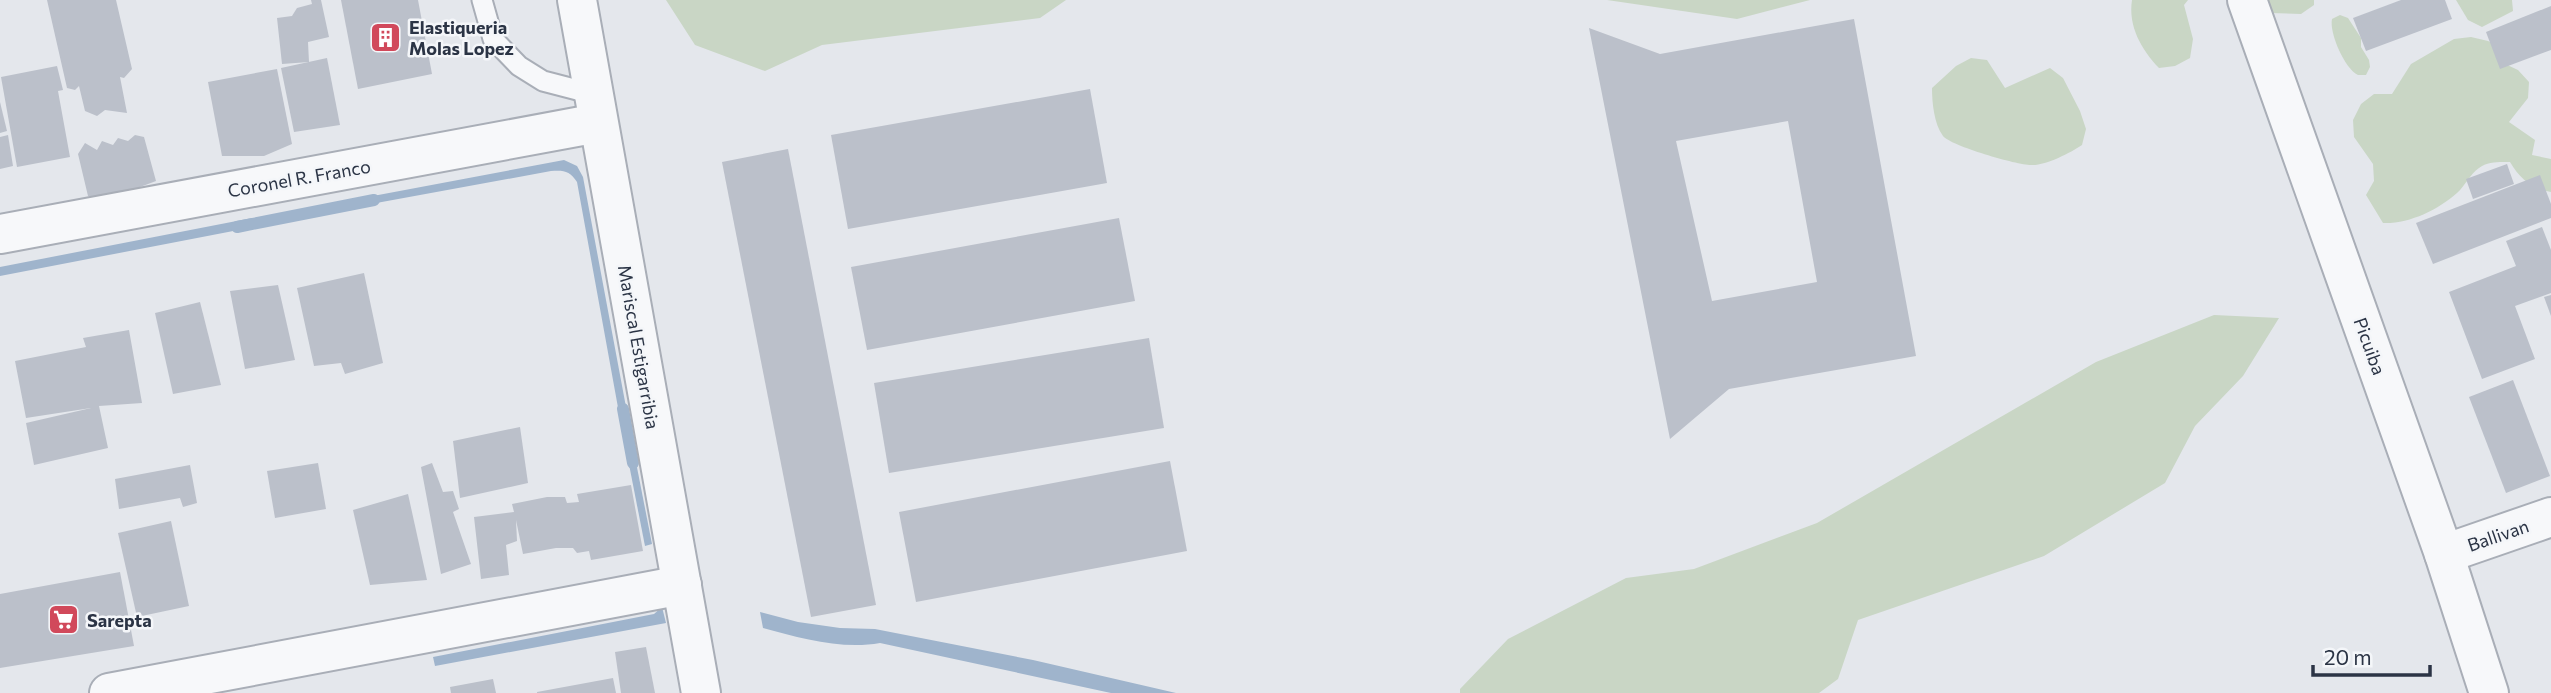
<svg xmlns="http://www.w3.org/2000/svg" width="2551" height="693" font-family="Commissioner,sans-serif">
<rect width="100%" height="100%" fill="#e4e7ec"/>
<g fill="#c9d6c5">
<path d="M 666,0 L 1066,0 L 1040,18 L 822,45 L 765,71 L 695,45 Z"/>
<path d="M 1607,0 L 1810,0 L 1737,19 Z"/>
<path d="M 2132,0 L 2188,0 L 2184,5 L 2193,39 L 2190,58 L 2175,66 L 2159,68 C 2141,49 2128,26 2132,0 Z"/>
<path d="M 2262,0 L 2314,0 L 2314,5 L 2301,14 L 2270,13 Z"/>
<path d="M 2456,0 L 2512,0 L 2513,11 L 2482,27 L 2468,20 Z"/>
<path d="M 2340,15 L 2348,18 L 2361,38 L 2361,47 L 2369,60 L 2370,67 L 2366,75 L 2358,75 C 2345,69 2329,33 2332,19 Z"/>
<path d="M 2471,37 L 2488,41 L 2503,48 L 2503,63 L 2518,70 L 2529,82 L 2528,98 L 2509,122 L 2535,140 L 2532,155 L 2551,159 L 2551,192 C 2532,189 2520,179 2510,162 C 2500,162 2488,161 2479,168 C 2470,174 2465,186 2457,193 C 2438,210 2409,224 2383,223 L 2366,195 L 2374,181 L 2373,164 L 2354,137 L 2353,120 L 2361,104 L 2374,94 L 2392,94 L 2411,64 L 2454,39 Z"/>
<path d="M 1971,58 L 1987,60 L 2005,88 L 2050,68 L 2063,78 L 2080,111 L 2086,129 L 2082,145 C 2070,153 2045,166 2031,165 C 2017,165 1951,146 1943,136 C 1934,124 1932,102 1932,88 L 1956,66 Z"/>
<path d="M 2214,315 L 2279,318 L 2243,376 L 2195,426 L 2165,483 L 2044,556 L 1858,620 L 1838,679 L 1819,693 L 1460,693 L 1460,689 L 1508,639 L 1626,578 L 1694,569 L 1817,523 L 2096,362 Z"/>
</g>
<g fill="#9fb4cc">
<path d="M 564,160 L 577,166 L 583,177 L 629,423 L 621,424 L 577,182 C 570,171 564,170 551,171 L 360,206 L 357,199 Z"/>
<path d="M 252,218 L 254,227 L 0,276 L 0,267 Z"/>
<path d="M 633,447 L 652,544 L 645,546 L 626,449 Z"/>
<path d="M 662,607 L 666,623 L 435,666 L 433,657 L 654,614 Z"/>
<path d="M 760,612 L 798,622 L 840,628 L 875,629 L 1033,660 L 1176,693 L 1111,693 L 880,643 C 842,650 800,638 763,628 Z"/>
</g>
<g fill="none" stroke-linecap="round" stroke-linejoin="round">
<g stroke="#9fb4cc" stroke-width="12">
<path d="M 237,227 L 374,200"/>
<path d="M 623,409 L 633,463"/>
</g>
</g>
<g fill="#bbc0ca" fill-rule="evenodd">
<path d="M 47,0 L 116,0 L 132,69 L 124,78 L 120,77 L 127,113 L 105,110 L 97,116 L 85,111 L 79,86 L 75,90 L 67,88 Z"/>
<path d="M 311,0 L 321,0 L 329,37 L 308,42 L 309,62 L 282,64 L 277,18 L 292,16 L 297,8 L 312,4 Z"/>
<path d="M 341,0 L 418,0 L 432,74 L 358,89 Z"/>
<path d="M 2401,0 L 2445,0 L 2452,19 L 2366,51 L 2353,18 Z"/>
<path d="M 2551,6 L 2551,50 L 2500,69 L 2486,32 Z"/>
<path d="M 1854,19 L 1916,356 L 1729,389 L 1670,439 L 1589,28 L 1660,54 ZM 1788,121 L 1817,282 L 1712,301 L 1676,141 Z"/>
<path d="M 327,58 L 340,125 L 294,132 L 281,68 Z"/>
<path d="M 57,66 L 63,90 L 58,91 L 70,157 L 17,167 L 1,77 Z"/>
<path d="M 277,69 L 292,144 L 264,156 L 222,156 L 208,82 Z"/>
<path d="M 1090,89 L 1107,183 L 848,229 L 831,135 Z"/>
<path d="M 0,102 L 7,131 L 0,133 Z"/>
<path d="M 8,135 L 13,166 L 0,169 L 0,137 Z"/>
<path d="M 135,135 L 144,137 L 156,181 L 116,196 L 108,194 L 100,198 L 88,196 L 78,154 L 85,143 L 97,150 L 102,141 L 113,145 L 118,138 L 128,141 Z"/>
<path d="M 788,149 L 876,605 L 811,617 L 722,162 Z"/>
<path d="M 2507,164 L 2514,184 L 2473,199 L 2466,179 Z"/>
<path d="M 2540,175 L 2551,204 L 2551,218 L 2433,264 L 2416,223 Z"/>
<path d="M 1119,218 L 1135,301 L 867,350 L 851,267 Z"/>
<path d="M 2542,227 L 2551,250 L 2551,293 L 2515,306 L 2535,359 L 2482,379 L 2449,292 L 2516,266 L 2506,241 Z"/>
<path d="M 364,273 L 383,363 L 345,374 L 341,363 L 314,366 L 297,288 Z"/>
<path d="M 278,285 L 295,360 L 245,369 L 230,291 Z"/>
<path d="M 2551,295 L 2551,316 L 2544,297 Z"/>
<path d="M 200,302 L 221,385 L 173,394 L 155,313 Z"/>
<path d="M 129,330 L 142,403 L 99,406 L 108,448 L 34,465 L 26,423 L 91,408 L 26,418 L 15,361 L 86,347 L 83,338 Z"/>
<path d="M 1149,338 L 1164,428 L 889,473 L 874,383 Z"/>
<path d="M 2513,380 L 2550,476 L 2506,493 L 2469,397 Z"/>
<path d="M 520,427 L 528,483 L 460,498 L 453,441 Z"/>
<path d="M 1170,461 L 1187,551 L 916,602 L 899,512 Z"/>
<path d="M 318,463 L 326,509 L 275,518 L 267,471 Z"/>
<path d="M 432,463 L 443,492 L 453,491 L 459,509 L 453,512 L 471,564 L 441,574 L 421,467 Z"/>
<path d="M 190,465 L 197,503 L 183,507 L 180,498 L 119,509 L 115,479 Z"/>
<path d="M 631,485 L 643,551 L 591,560 L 589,551 L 577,553 L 573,548 L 556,548 L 523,554 L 516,520 L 517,541 L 506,545 L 509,575 L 481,579 L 474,517 L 514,512 L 512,504 L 547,497 L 565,497 L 567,503 L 579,502 L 577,494 Z"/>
<path d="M 408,494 L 427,580 L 370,585 L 353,510 Z"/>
<path d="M 171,521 L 189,606 L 137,617 L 118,533 Z"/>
<path d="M 120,572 L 134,646 L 0,668 L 0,594 Z"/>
<path d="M 646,647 L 655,693 L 621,693 L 615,652 Z"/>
<path d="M 613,678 L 616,693 L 537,693 L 537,692 Z"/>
<path d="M 493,679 L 496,693 L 451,693 L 450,687 Z"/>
</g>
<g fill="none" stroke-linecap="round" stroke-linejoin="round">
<defs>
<path id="service" d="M 482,0 L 493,39 L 519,66 L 543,81 L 593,94"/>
<g id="minor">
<path d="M 2247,0 L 2444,554 L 2489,693"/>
<path d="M 0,234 L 598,123"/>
<path d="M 2444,554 L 2551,517"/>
<path d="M 109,693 L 682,585"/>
</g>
<path id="tertiary" d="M 577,0 L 701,693"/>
</defs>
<use href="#service" stroke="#a9aeb7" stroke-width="23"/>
<use href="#minor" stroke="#a9aeb7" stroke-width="42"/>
<use href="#tertiary" stroke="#a9aeb7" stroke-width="42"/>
<use href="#service" stroke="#f7f8fa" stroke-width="19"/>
<use href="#minor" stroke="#f7f8fa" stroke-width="38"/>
<use href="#tertiary" stroke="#f7f8fa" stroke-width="38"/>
</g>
<defs>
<symbol id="building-square" viewBox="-11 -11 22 22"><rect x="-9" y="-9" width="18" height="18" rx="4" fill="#d1495b" stroke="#f4f6f9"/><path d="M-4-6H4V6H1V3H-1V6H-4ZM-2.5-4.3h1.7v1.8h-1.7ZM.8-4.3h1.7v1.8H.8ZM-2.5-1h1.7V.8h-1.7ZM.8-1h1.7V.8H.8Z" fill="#fff"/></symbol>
<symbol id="supermarket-square" viewBox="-11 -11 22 22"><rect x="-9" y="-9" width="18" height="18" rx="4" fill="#d1495b" stroke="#f4f6f9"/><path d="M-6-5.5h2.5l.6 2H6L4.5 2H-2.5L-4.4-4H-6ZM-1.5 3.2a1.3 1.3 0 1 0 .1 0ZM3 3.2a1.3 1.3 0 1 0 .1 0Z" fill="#fff"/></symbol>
</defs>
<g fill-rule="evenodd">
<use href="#building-square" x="368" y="20" width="35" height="35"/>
<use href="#supermarket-square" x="46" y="602" width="35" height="35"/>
</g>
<g text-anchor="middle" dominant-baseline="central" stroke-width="5" stroke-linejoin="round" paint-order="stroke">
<g font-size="18" font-weight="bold" fill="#2b3445" stroke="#f4f6f9" text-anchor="start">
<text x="409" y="27">Elastiqueria<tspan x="409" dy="21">Molas Lopez</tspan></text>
<text x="87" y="620">Sarepta</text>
</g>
<g font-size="18" fill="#2b3445" stroke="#f4f6f9">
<text transform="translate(299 178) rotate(-10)">Coronel R. Franco</text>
<text transform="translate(2370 346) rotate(70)">Picuiba</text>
<text transform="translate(639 347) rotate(80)">Mariscal Estigarribia</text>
<text transform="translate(2498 535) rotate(-19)">Ballivan</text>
</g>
</g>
<path d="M2313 665v10h117v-10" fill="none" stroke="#2b3445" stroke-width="3.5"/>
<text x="2324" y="665" font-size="21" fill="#2b3445" stroke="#f4f6f9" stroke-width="5" paint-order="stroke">20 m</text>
</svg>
